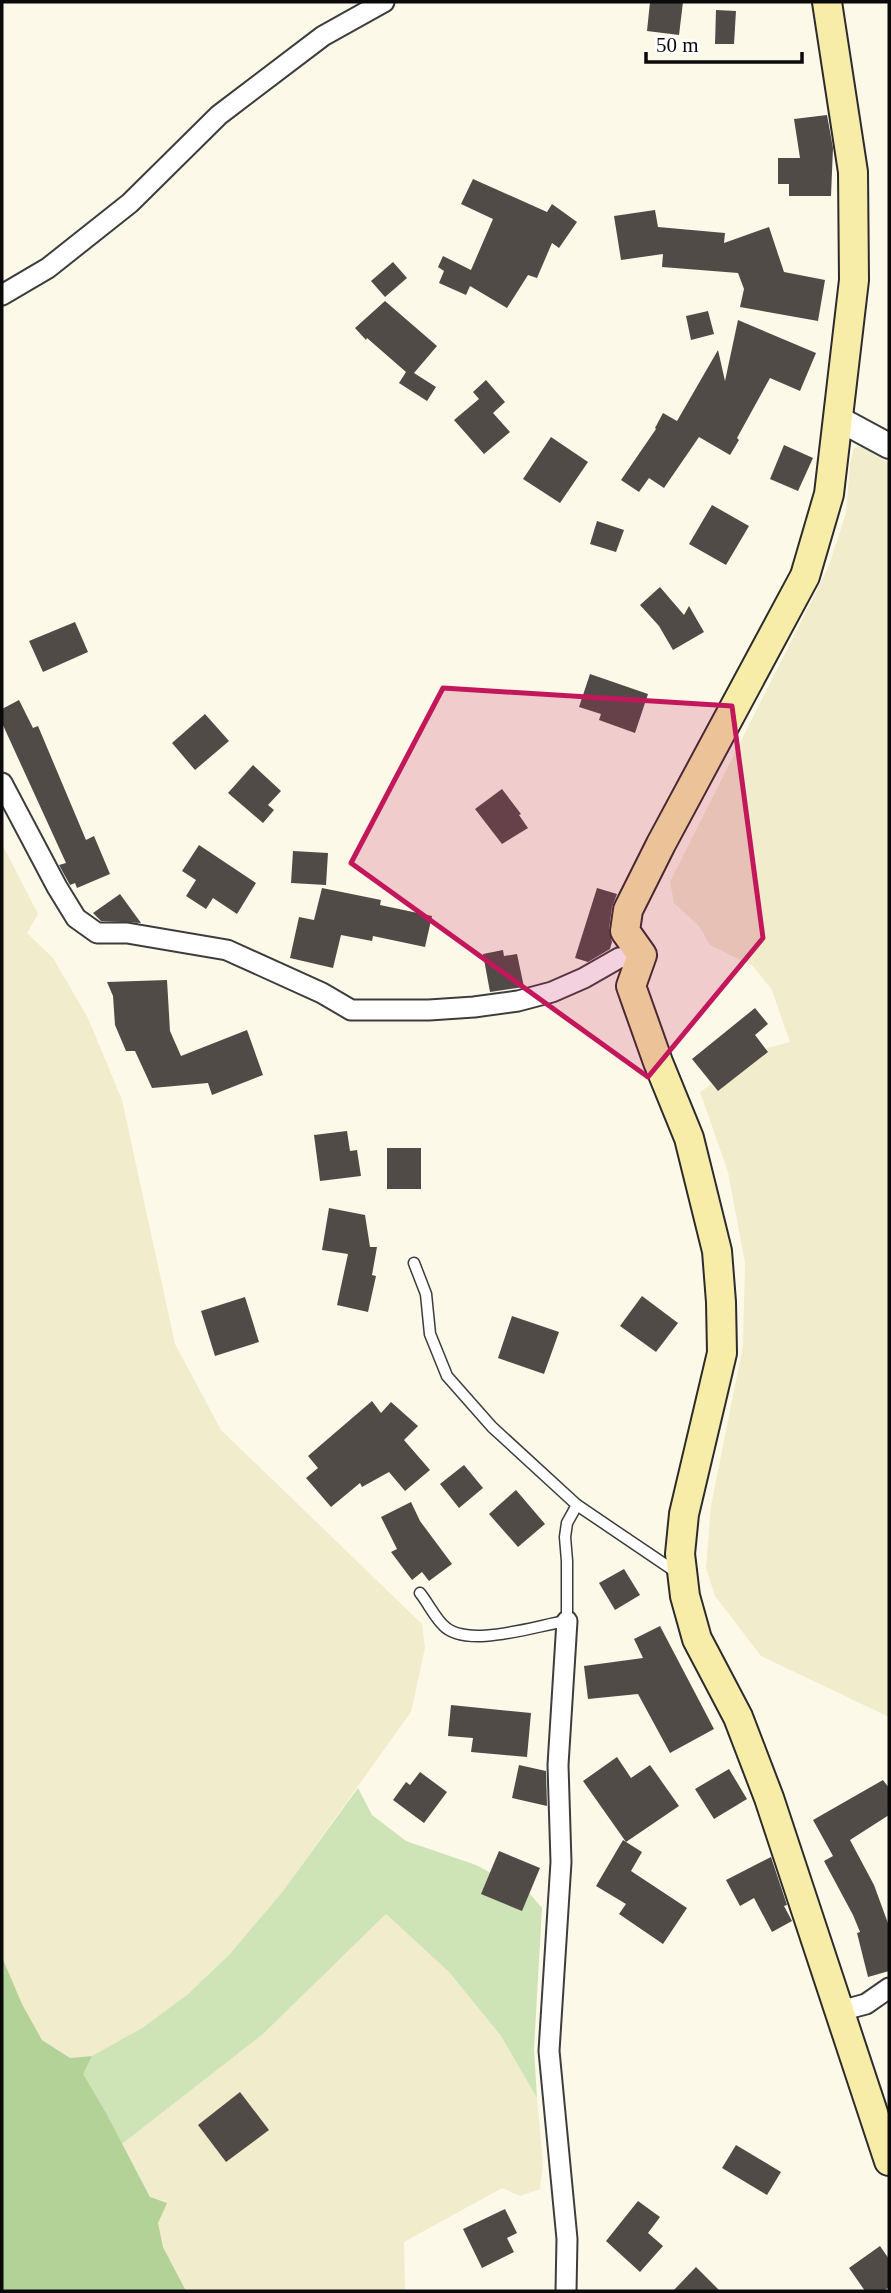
<svg xmlns="http://www.w3.org/2000/svg" width="891" height="2293" font-family="'Times New Roman',serif">
<rect width="100%" height="100%" fill="#fdf9e9"/>
<g fill="#f0eccc">
<path d="M 864,446 L 889,464 L 889,1717 L 761,1656 L 715,1596 L 706,1568 L 711,1506 L 743,1345 L 745,1263 L 728,1172 L 700,1092 L 763,1049 L 790,1042 L 772,990 L 753,966 L 710,945 L 699,926 L 674,903 L 670,882 L 828,568 L 846,513 L 850,464 L 854,448 Z"/>
<path d="M 2,844 L 38,914 L 27,933 L 53,958 L 88,1018 L 122,1100 L 175,1344 L 221,1430 L 422,1624 L 425,1648 L 411,1712 L 283,1891 L 230,1954 L 187,1995 L 142,2028 L 92,2056 L 70,2058 L 42,2040 L 22,2004 L 2,1957 Z"/>
<path d="M 386,1914 L 449,1972 L 501,2036 L 537,2098 L 543,2163 L 540,2189 L 520,2196 L 502,2188 L 404,2242 L 405,2291 L 186,2291 L 163,2247 L 150,2197 L 122,2144 L 263,2034 Z"/>
</g>
<path fill="#cee3b6" d="M 358,1788 L 372,1815 L 406,1841 L 476,1865 L 530,1894 L 542,1908 L 534,2049 L 537,2098 L 501,2036 L 449,1972 L 386,1914 L 263,2034 L 122,2144 L 82,2074 L 92,2056 L 142,2028 L 187,1995 L 230,1954 L 283,1891 Z"/>
<path fill="#b3d297" d="M 2,1957 L 22,2004 L 42,2040 L 70,2058 L 92,2056 L 83,2074 L 106,2113 L 150,2197 L 167,2203 L 158,2223 L 163,2247 L 186,2291 L 2,2291 Z"/>
<g fill="#514b47">
<path d="M 650,2 L 683,2 L 679,35 L 647,31 Z"/>
<path d="M 716,10 L 736,11 L 734,44 L 715,44 Z"/>
<path d="M 827,115 L 833,148 L 831,196 L 789,196 L 789,184 L 778,184 L 778,158 L 800,158 L 794,119 Z"/>
<path d="M 473,179 L 547,212 L 552,204 L 577,222 L 559,248 L 552,243 L 537,278 L 528,275 L 507,308 L 470,286 L 466,295 L 439,283 L 444,271 L 438,267 L 443,256 L 471,270 L 493,219 L 461,204 Z"/>
<path d="M 655,210 L 658,227 L 725,233 L 724,243 L 769,227 L 784,272 L 825,280 L 818,321 L 740,307 L 744,289 L 738,273 L 662,267 L 663,254 L 621,260 L 614,216 Z"/>
<path d="M 393,262 L 407,278 L 385,297 L 371,281 Z"/>
<path d="M 385,301 L 437,346 L 414,373 L 436,387 L 427,401 L 399,383 L 406,372 L 367,338 L 366,340 L 355,328 Z"/>
<path d="M 708,311 L 714,334 L 691,340 L 686,316 Z"/>
<path d="M 738,320 L 816,353 L 800,391 L 770,378 L 737,438 L 739,440 L 730,455 L 699,437 L 664,488 L 649,478 L 639,492 L 621,480 L 656,429 L 655,428 L 663,413 L 677,421 L 718,350 L 725,381 Z"/>
<path d="M 486,380 L 505,402 L 493,413 L 510,432 L 484,454 L 454,420 L 479,399 L 473,392 Z"/>
<path d="M 551,437 L 588,462 L 560,503 L 523,479 Z"/>
<path d="M 784,445 L 813,458 L 798,491 L 770,479 Z"/>
<path d="M 712,505 L 749,526 L 726,565 L 689,544 Z"/>
<path d="M 597,521 L 624,530 L 616,552 L 590,544 Z"/>
<path d="M 660,587 L 684,615 L 689,606 L 704,632 L 673,650 L 659,626 L 640,605 Z"/>
<path d="M 75,622 L 88,652 L 43,672 L 29,641 Z"/>
<path d="M 590,674 L 648,694 L 635,733 L 599,720 L 601,714 L 579,707 Z"/>
<path d="M 19,700 L 33,728 L 38,726 L 86,840 L 94,836 L 110,874 L 77,888 L 75,883 L 70,885 L 59,865 L 66,863 L 2,723 L 2,709 Z"/>
<path d="M 205,714 L 229,741 L 195,770 L 172,743 Z"/>
<path d="M 253,765 L 281,791 L 268,805 L 274,810 L 263,823 L 228,793 Z"/>
<path d="M 502,789 L 521,814 L 519,815 L 528,828 L 502,844 L 475,809 Z"/>
<path d="M 199,845 L 256,883 L 237,914 L 213,898 L 206,909 L 186,896 L 196,880 L 182,871 Z"/>
<path d="M 293,851 L 328,853 L 326,885 L 291,883 Z"/>
<path d="M 322,888 L 381,900 L 380,905 L 432,916 L 425,947 L 373,936 L 372,941 L 341,935 L 333,968 L 290,958 L 299,917 L 314,920 Z"/>
<path d="M 597,888 L 617,894 L 612,907 L 609,929 L 612,942 L 610,949 L 588,962 L 575,958 Z"/>
<path d="M 120,894 L 141,923 L 101,921 L 93,913 Z"/>
<path d="M 503,950 L 504,956 L 517,954 L 524,987 L 490,992 L 483,954 Z"/>
<path d="M 167,980 L 170,1031 L 181,1056 L 247,1030 L 263,1075 L 212,1095 L 208,1083 L 152,1088 L 135,1051 L 126,1051 L 115,1025 L 113,996 L 107,982 Z"/>
<path d="M 755,1008 L 768,1024 L 755,1035 L 768,1052 L 718,1091 L 692,1059 Z"/>
<path d="M 347,1131 L 350,1151 L 357,1150 L 361,1176 L 320,1181 L 314,1135 Z"/>
<rect x="387" y="1148" width="34" height="41"/>
<path d="M 329,1208 L 365,1215 L 370,1247 L 377,1247 L 372,1275 L 376,1276 L 368,1312 L 337,1305 L 348,1254 L 322,1250 Z"/>
<path d="M 642,1296 L 678,1323 L 656,1352 L 620,1326 Z"/>
<path d="M 245,1297 L 259,1342 L 215,1356 L 201,1311 Z"/>
<path d="M 512,1316 L 559,1332 L 544,1374 L 498,1358 Z"/>
<path d="M 372,1401 L 381,1413 L 391,1402 L 418,1426 L 404,1440 L 430,1470 L 405,1491 L 389,1472 L 362,1487 L 360,1483 L 331,1507 L 306,1478 L 318,1468 L 308,1456 Z"/>
<path d="M 464,1465 L 483,1488 L 459,1508 L 440,1484 Z"/>
<path d="M 516,1490 L 545,1524 L 518,1547 L 489,1514 Z"/>
<path d="M 411,1502 L 420,1521 L 452,1564 L 429,1581 L 422,1572 L 412,1580 L 391,1552 L 397,1549 L 381,1517 Z"/>
<path d="M 624,1569 L 640,1595 L 615,1610 L 599,1583 Z"/>
<path d="M 660,1626 L 714,1729 L 670,1753 L 638,1694 L 588,1699 L 584,1666 L 643,1658 L 634,1639 Z"/>
<path d="M 451,1705 L 531,1713 L 527,1757 L 471,1752 L 473,1738 L 448,1736 Z"/>
<path d="M 617,1757 L 631,1778 L 650,1765 L 679,1806 L 626,1842 L 642,1852 L 631,1871 L 687,1908 L 663,1944 L 619,1914 L 626,1904 L 596,1886 L 623,1840 L 626,1842 L 583,1781 Z"/>
<path d="M 519,1765 L 546,1771 L 547,1806 L 512,1798 Z"/>
<path d="M 729,1769 L 747,1799 L 714,1819 L 695,1789 Z"/>
<path d="M 420,1772 L 447,1792 L 424,1823 L 393,1800 L 406,1782 L 410,1785 Z"/>
<path d="M 883,1780 L 889,1788 L 889,1815 L 850,1840 L 874,1885 L 889,1926 L 889,1971 L 868,1977 L 857,1933 L 860,1932 L 853,1915 L 824,1861 L 833,1856 L 813,1820 Z"/>
<path d="M 499,1851 L 540,1868 L 522,1911 L 481,1894 Z"/>
<path d="M 771,1857 L 787,1905 L 784,1906 L 792,1921 L 772,1932 L 754,1898 L 740,1906 L 726,1880 Z"/>
<path d="M 240,2092 L 269,2130 L 226,2162 L 198,2125 Z"/>
<path d="M 736,2145 L 781,2172 L 767,2195 L 722,2168 Z"/>
<path d="M 638,2201 L 660,2217 L 648,2233 L 663,2246 L 640,2272 L 606,2241 Z"/>
<path d="M 505,2209 L 517,2233 L 507,2238 L 514,2252 L 482,2268 L 463,2229 Z"/>
<path d="M 880,2246 L 889,2259 L 889,2287 L 884,2291 L 865,2291 L 849,2268 Z"/>
<path d="M 696,2267 L 720,2291 L 673,2291 Z"/>
</g>
<g fill="none" stroke-linecap="round" stroke-linejoin="round">
<defs>
<g id="service">
<path d="M 414,1263 L 426,1294 L 430,1334 L 447,1376 L 492,1427 L 577,1505 L 676,1572"/>
<path d="M 420,1593 C 428,1603 434,1616 443,1625 C 466,1650 537,1625 567,1621 L 567,1561 L 565,1537 L 567,1523 L 577,1505"/>
</g>
<g id="minor">
<path d="M 2,295 L 48,268 L 130,203 L 219,115 L 323,36 L 384,2"/>
<path d="M 2,783 L 57,887 L 76,918 L 97,933 L 127,933 L 227,950 L 322,993 L 351,1010 L 429,1010 L 474,1007 L 518,1001 L 552,992 L 584,978 L 619,958 L 642,955"/>
<path d="M 840,2011 L 866,2004 L 889,1988"/>
<path d="M 566,2291 L 567,2239 L 549,2051 L 561,1862 L 558,1765 L 567,1621"/>
</g>
<path id="tertiary" d="M 839,419 L 889,446"/>
<path id="secondary" d="M 827,2 L 853,172 L 854,280 L 829,494 L 805,576 L 661,844 L 628,910 L 625,931 L 642,955 L 631,986 L 658,1062 L 689,1138 L 717,1251 L 721,1302 L 722,1353 L 684,1514 L 680,1554 L 685,1596 L 697,1639 L 738,1717 L 769,1798 L 889,2161"/>
</defs>
<use href="#service" stroke="#3d3d3d" stroke-width="13"/>
<use href="#minor" stroke="#3d3d3d" stroke-width="23"/>
<use href="#tertiary" stroke="#3d3d3d" stroke-width="28"/>
<use href="#secondary" stroke="#2c2c2c" stroke-width="32"/>
<use href="#service" stroke="#fff" stroke-width="10"/>
<use href="#minor" stroke="#fff" stroke-width="19"/>
<use href="#tertiary" stroke="#fff" stroke-width="24"/>
<use href="#secondary" stroke="#f7eda9" stroke-width="28"/>
</g>
<path fill="#c2185b" fill-opacity="0.2" stroke="#c2185b" stroke-width="5" stroke-linejoin="round" d="M 443,688 L 732,706 L 763,938 L 648,1077 L 351,863 Z"/>
<rect width="891" height="2293" fill="none" stroke="#0a0a0a" stroke-width="7"/>
<path d="M646 52v10h156v-10" fill="none" stroke="#0a0a0a" stroke-width="3.5"/>
<text x="656" y="52" font-size="21" fill="#0a0a0a" stroke="#ffffff" stroke-width="5" paint-order="stroke">50 m</text>
</svg>
